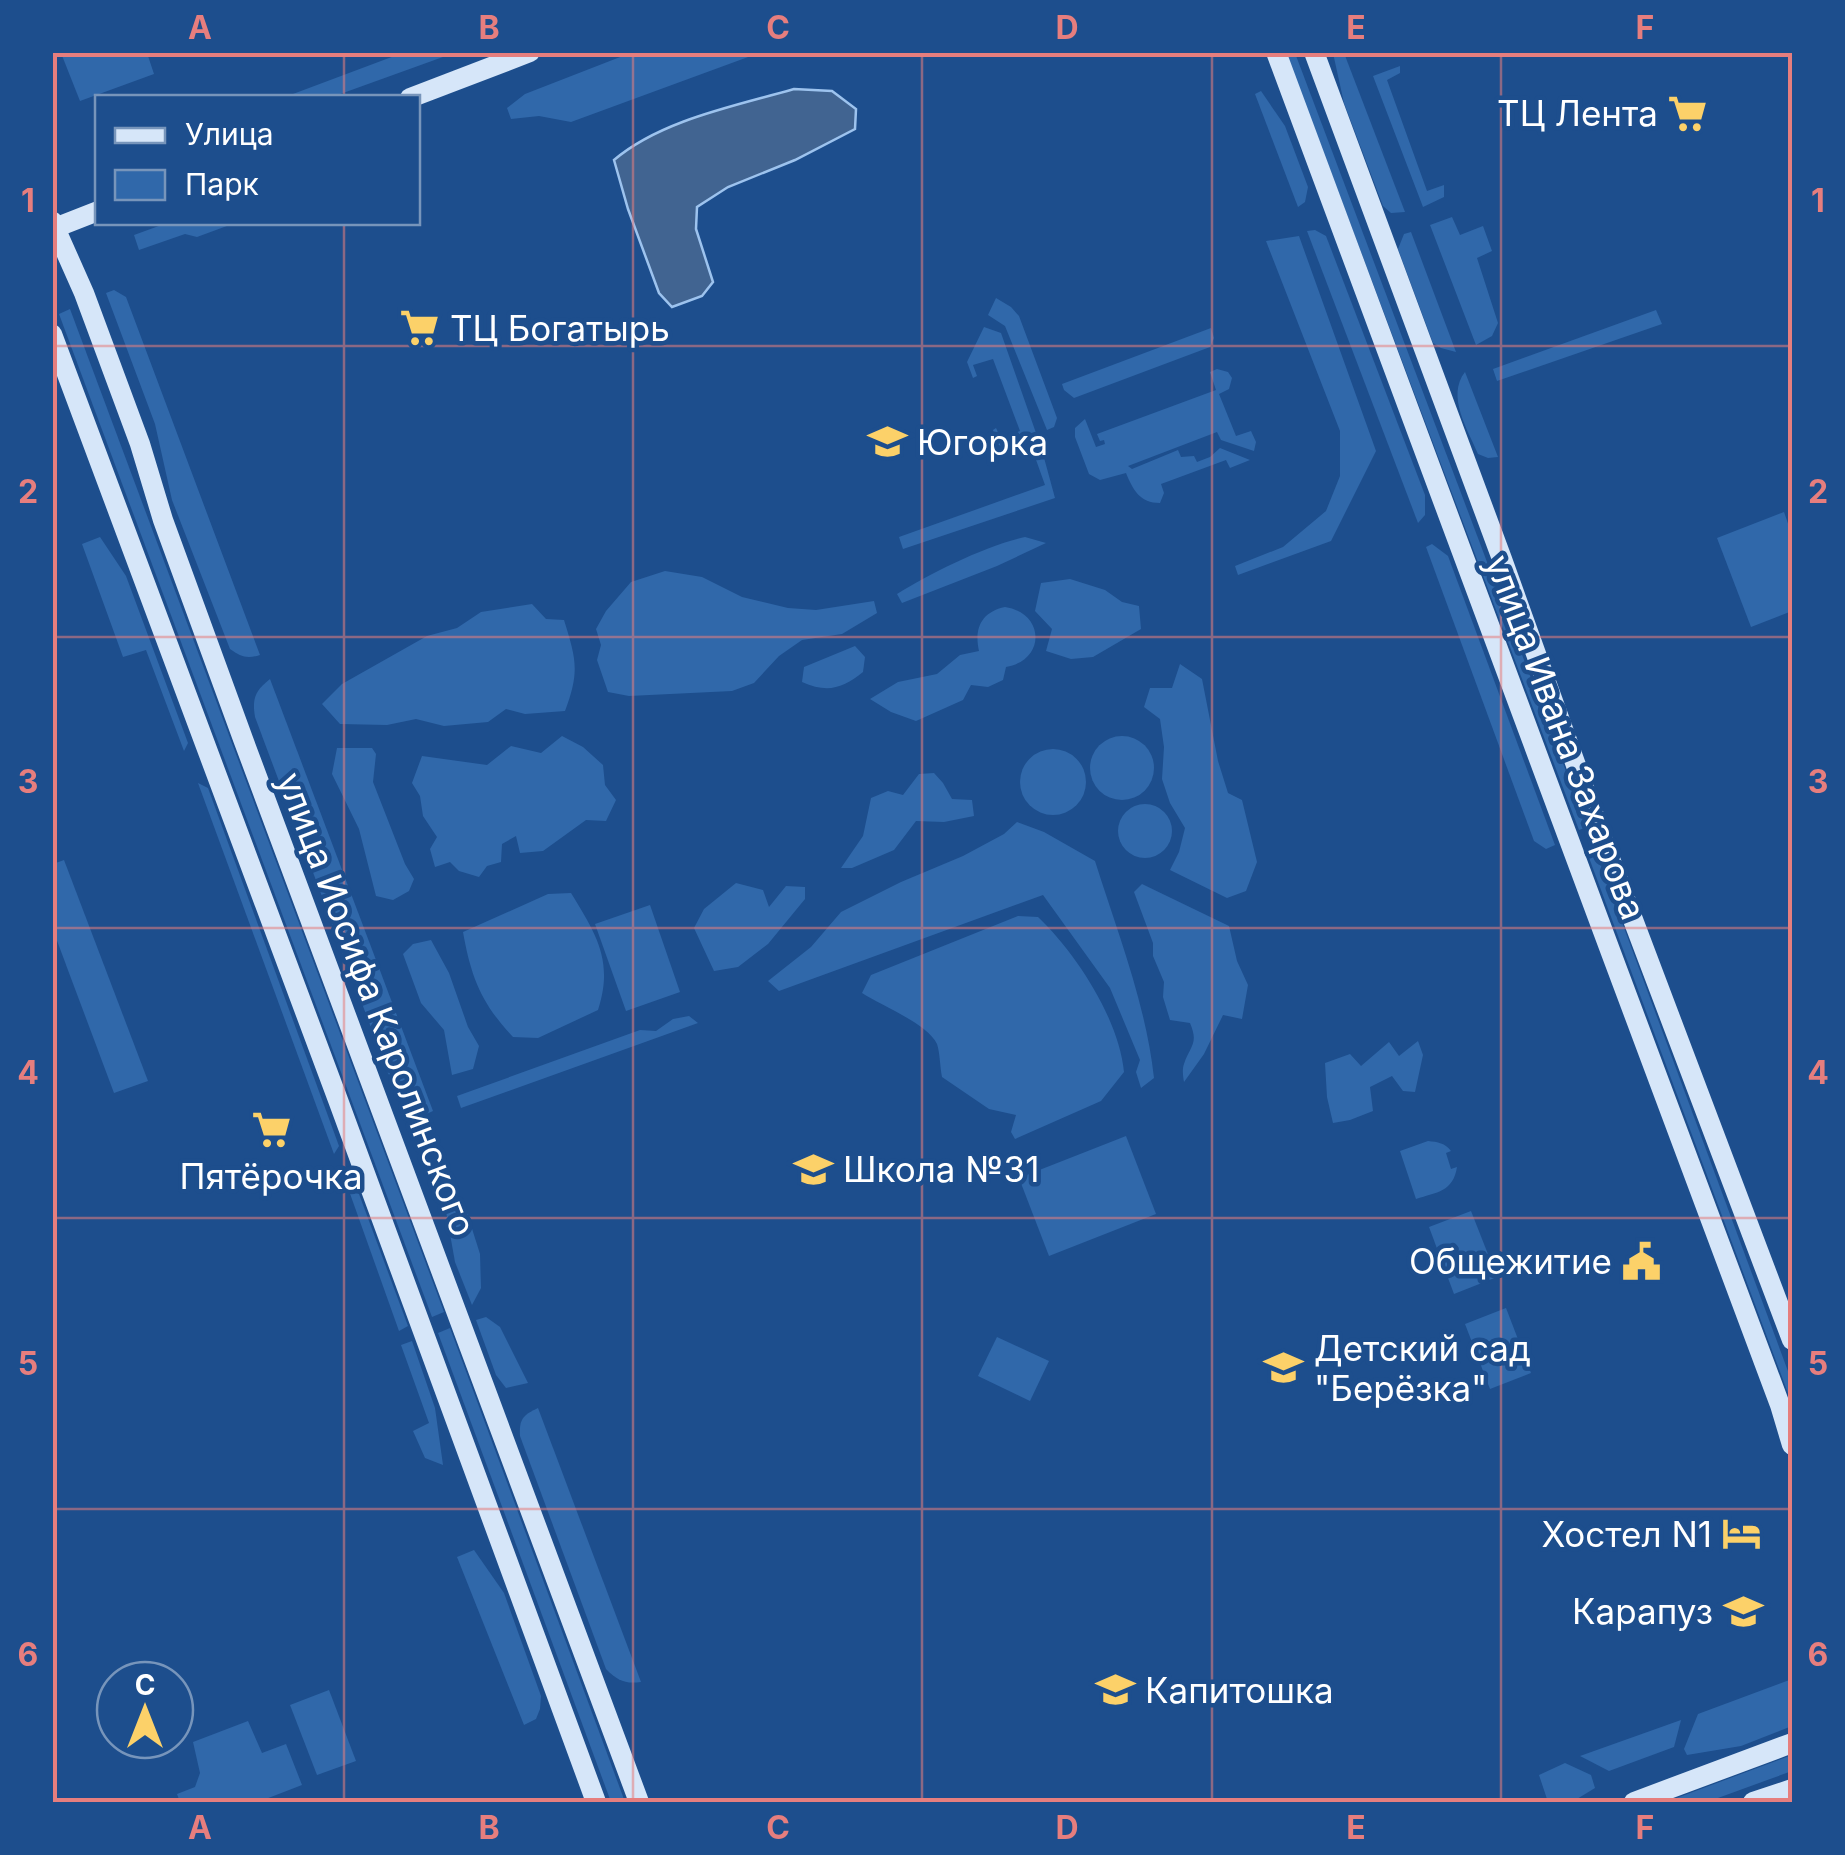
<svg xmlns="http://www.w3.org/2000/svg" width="1845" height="1855" font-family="Inter,sans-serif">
<rect width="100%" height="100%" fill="#1d4e8d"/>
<g fill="#3068aa">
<path d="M 405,52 L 454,53 L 332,97 L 285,97 Z"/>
<path d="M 633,52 L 759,53 L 571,122 L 539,116 L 511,119 L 507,108 L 525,94 Z"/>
<path d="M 61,53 L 147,53 L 154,74 L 80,101 Z"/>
<path d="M 1286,53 L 1295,53 L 1587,827 L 1579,830 Z"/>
<path d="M 1333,53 L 1344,53 L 1405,212 L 1391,213 L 1383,206 L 1344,103 Z"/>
<path d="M 1400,66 L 1400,73 L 1387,80 L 1427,191 L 1444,185 L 1444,197 L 1423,207 L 1373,76 Z"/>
<path d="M 1261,91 L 1285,126 L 1308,187 L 1305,202 L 1298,207 L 1255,94 Z"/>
<path d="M 1452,217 L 1460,235 L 1483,226 L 1492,251 L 1477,258 L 1498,323 L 1492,336 L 1476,345 L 1430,225 Z"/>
<path d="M 167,223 L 167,222 L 235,223 L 197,237 L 185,234 L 139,250 L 134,235 Z"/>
<path d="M 1315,230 L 1326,236 L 1425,495 L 1425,515 L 1418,523 L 1307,231 Z"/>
<path d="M 1411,232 L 1456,352 L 1441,348 L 1433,343 L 1398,249 L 1404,234 Z"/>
<path d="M 1299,236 L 1376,451 L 1331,541 L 1238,575 L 1235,566 L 1283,547 L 1326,511 L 1340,476 L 1340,431 L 1266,241 Z"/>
<path d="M 114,290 L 126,297 L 260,655 C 247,659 241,657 230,649 L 172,500 L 155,424 L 106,293 Z"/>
<path d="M 996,298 L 1011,307 L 1019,316 L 1057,418 L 1054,427 L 1047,430 L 1005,326 L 988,315 Z"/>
<path d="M 70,309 L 444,1312 L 432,1317 L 59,314 Z"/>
<path d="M 1656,310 L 1662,324 L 1497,381 L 1493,369 Z"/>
<path d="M 984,327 L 1001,333 L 1036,433 L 1001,446 L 997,444 L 993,430 L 996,428 L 1001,438 L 1020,431 L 993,359 L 973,365 L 977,376 L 973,378 L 967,362 Z"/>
<path d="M 1211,328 L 1214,338 L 1210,347 L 1074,398 L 1064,390 L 1062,384 Z"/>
<path d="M 1217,369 L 1228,372 L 1232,378 L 1229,389 L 1219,394 L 1236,436 L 1251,431 L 1256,442 L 1254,451 L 1221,440 L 1217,432 L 1128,466 L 1132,469 L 1178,450 L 1181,457 L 1194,456 L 1197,462 L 1210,457 L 1220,448 L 1250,460 L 1230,468 L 1226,460 L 1161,484 L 1164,493 L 1160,503 C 1140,503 1133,490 1126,473 L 1100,480 L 1089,474 L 1075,437 L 1075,428 L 1085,419 L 1096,447 L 1105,444 L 1104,440 L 1100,441 L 1097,434 L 1216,390 L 1210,372 Z"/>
<path d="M 1465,372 L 1498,457 L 1488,458 L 1478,454 C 1468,430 1446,396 1465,372 Z"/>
<path d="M 1043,454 L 1055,498 L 903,549 L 899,537 L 1045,485 L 1035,457 Z"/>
<path d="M 1784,512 L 1792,535 L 1792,611 L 1751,627 L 1717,538 Z"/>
<path d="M 100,537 L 126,576 L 188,743 L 184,751 L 146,650 L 123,657 L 82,544 Z"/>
<path d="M 1025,537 L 1046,543 L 997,566 L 902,603 L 897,594 C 930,573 987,545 1025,537 Z"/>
<path d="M 1432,544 L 1448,556 L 1555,845 L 1546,849 L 1534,841 L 1426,547 Z"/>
<path d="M 665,571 L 702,577 L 742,597 L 788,608 L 816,610 L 874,601 L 877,613 L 842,634 L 802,640 L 779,656 L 754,683 L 732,691 L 629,696 L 608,692 L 597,660 L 601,645 L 596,629 L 606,611 L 631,582 Z"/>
<path d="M 1070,579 L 1105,590 L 1122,602 L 1139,606 L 1141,629 L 1093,657 L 1071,659 L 1046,651 L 1052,629 L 1035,611 L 1041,583 Z"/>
<path d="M 532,604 L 546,619 L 564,620 C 576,659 580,671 565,711 L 525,714 L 506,709 L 488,722 L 444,726 L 416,719 L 387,725 L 340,724 L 322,704 L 342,684 L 427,636 L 457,628 L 481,612 Z"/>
<path d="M 1005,607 C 1045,613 1046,660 1006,667 L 1003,680 L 988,687 L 971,685 L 963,700 L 916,721 L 891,712 L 870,699 L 898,682 L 937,674 L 960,655 L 979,651 C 974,629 981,612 1005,607 Z"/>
<path d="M 855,646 L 865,657 L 863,672 C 842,689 827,693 802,682 L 804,667 Z"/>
<path d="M 1180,664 L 1202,679 L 1218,761 L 1228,793 L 1242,800 L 1257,862 L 1246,891 L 1227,898 L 1170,870 L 1179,852 L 1185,828 L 1170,803 L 1162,779 L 1164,747 L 1160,719 L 1144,707 L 1150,688 L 1172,688 Z"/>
<path d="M 270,679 L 433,1111 L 415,1119 L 388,1073 L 255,717 C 252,698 255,691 270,679 Z"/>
<circle cx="1122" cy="768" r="32"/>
<path d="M 562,736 L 583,747 L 603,765 L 605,785 L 616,800 L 606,821 L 586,820 L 543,851 L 520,853 L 516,836 L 502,844 L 501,862 L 487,866 L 479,877 L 459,871 L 450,862 L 435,867 L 430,849 L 437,837 L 423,816 L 420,796 L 412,783 L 422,756 L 487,765 L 511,746 L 541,753 Z"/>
<path d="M 337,748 L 372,748 L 376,754 L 373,782 L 405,864 L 414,879 L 409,891 L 393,900 L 376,896 L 359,829 L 332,774 Z"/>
<circle cx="1053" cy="782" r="33"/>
<path d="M 934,773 L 943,783 L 952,799 L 972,800 L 974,816 L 944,822 L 916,821 L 894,850 L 852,868 L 841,868 L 863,836 L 871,798 L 888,791 L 903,795 L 919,774 Z"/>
<path d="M 198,783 L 208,788 L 339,1146 L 334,1154 Z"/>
<circle cx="1145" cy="831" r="27"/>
<path d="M 1017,822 L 1044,832 L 1095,861 C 1117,931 1146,1004 1154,1078 L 1141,1088 L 1136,1072 L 1140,1060 L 1110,988 L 1043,895 L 779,991 L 768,981 L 811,947 L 841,912 L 901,882 L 963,856 L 1004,834 Z"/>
<path d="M 1596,852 L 1792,1382 L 1792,1404 L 1588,855 Z"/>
<path d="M 64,860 L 148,1081 L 114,1093 L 53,930 L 53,864 Z"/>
<path d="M 736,883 L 763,890 L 769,907 L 786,886 L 805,887 L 805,899 L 768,944 L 738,967 L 714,971 L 694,928 L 704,909 Z"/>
<path d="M 1142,884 L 1229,926 L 1237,961 L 1248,985 L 1242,1019 L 1223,1015 L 1204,1054 L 1184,1082 C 1183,1076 1182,1069 1184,1064 C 1190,1046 1199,1044 1190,1023 L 1170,1020 L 1163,997 L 1164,982 L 1153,956 L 1153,943 L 1134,892 Z"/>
<path d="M 571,893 C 596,934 614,961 598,1010 L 538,1038 L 513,1037 C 481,1003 471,977 463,932 L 548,894 Z"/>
<path d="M 650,905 L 680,992 L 626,1011 L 595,924 Z"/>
<path d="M 1018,916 L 1038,917 C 1076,953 1119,1019 1124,1072 L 1101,1101 L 1015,1139 L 1011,1132 L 1016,1115 L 989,1109 L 942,1077 C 940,1067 940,1053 937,1044 C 928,1024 882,1006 862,993 L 871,975 Z"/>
<path d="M 431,940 L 449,973 L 468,1027 L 479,1046 L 473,1069 L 452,1075 L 444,1030 L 421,1003 L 403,954 L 413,944 Z"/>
<path d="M 689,1016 L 698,1023 L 461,1108 L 457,1096 L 640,1030 L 656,1031 L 673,1019 Z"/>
<path d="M 1418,1041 L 1423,1055 L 1415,1092 L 1403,1091 L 1392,1076 L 1370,1087 L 1373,1111 L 1350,1120 L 1333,1123 L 1327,1097 L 1325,1063 L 1350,1054 L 1361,1066 L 1389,1042 L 1399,1056 Z"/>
<path d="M 1126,1136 L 1156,1214 L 1049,1256 L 1019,1178 Z"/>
<path d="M 1428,1141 C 1438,1142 1445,1143 1451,1151 L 1446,1153 L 1451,1169 L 1457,1167 C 1453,1192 1437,1192 1416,1199 L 1400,1151 Z"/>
<path d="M 348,1188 L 359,1194 L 408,1326 L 399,1331 Z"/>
<path d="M 463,1200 L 480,1254 L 481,1288 L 472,1305 L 455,1262 L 445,1206 Z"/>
<path d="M 1471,1211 L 1497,1277 L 1454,1294 L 1429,1227 Z"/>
<path d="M 1506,1308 L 1531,1373 L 1490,1389 L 1465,1324 Z"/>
<path d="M 486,1317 L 500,1327 L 528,1383 L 506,1388 L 496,1375 L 476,1320 Z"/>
<path d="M 450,1328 L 625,1802 L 611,1802 L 438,1333 Z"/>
<path d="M 997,1337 L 1049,1361 L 1030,1401 L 978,1376 Z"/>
<path d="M 412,1341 L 435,1408 L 443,1465 L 425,1458 L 413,1431 L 429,1423 L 401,1345 Z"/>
<path d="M 538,1408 L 641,1682 C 625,1684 618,1681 606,1669 L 520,1436 C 519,1419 523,1415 538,1408 Z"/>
<path d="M 474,1550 L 504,1593 L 541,1696 L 540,1709 L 536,1719 L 524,1725 L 457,1557 Z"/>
<path d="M 1792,1679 L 1792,1726 L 1741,1746 L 1687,1755 L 1684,1749 L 1698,1714 Z"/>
<path d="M 329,1690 L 356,1761 L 317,1775 L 290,1705 Z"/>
<path d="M 1681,1720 L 1674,1747 L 1609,1771 L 1580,1756 Z"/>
<path d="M 248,1721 L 262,1753 L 286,1744 L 302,1785 L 258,1802 L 180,1802 L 177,1794 L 195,1787 L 200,1773 L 193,1742 Z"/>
<path d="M 1792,1755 L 1792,1771 L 1707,1802 L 1666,1802 Z"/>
<path d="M 1565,1763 L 1591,1775 L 1595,1788 L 1572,1802 L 1548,1802 L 1539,1775 Z"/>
</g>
<path fill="#416491" stroke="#9dc3ee" stroke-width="2.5" d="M 794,89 L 832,91 L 856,109 L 855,129 L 795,160 L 728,187 L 697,207 L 696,229 L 713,282 L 702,296 L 672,307 L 659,293 L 628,209 L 614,160 C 661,120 735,106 794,89 Z"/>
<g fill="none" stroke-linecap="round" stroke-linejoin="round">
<g stroke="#d6e6f9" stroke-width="20">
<path d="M 1276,52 C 1442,504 1612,954 1780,1405 L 1792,1445"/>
<path d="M 1314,52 L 1502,559 L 1601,835 L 1792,1340"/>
<path d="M 410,98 L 530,52"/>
<path d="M 52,221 L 84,293 L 140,444 L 163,520 L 243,739 L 639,1802"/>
<path d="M 52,229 L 98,211"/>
<path d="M 52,334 L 338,1100 L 596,1802"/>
<path d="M 1634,1802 L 1792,1743"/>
<path d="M 1753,1802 L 1792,1789"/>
</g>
</g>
<path fill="none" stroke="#e67e7e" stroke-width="2.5" stroke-opacity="0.55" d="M 344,52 L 344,98M 633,52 L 633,1802M 922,52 L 922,1802M 1212,52 L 1212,1802M 1501,52 L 1501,1802M 344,222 L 344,1802M 52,346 L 1792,346M 52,637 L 1792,637M 52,928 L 1792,928M 52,1218 L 1792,1218M 52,1509 L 1792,1509"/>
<defs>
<symbol id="supermarket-bare" viewBox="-9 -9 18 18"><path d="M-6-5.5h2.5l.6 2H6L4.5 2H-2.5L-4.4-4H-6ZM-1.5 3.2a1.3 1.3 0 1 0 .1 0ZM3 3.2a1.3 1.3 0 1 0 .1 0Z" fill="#fcd169" stroke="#1d4e8d" stroke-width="2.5" paint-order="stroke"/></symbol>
<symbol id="school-bare" viewBox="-9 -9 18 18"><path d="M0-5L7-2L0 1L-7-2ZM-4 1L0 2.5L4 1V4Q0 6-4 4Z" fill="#fcd169" stroke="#1d4e8d" stroke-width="2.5" paint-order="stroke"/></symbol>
<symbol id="civic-bare" viewBox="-9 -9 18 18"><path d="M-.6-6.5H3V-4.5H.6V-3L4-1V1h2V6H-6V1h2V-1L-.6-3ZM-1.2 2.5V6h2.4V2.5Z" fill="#fcd169" stroke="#1d4e8d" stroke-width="2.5" paint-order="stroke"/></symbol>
<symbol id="hotel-bare" viewBox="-9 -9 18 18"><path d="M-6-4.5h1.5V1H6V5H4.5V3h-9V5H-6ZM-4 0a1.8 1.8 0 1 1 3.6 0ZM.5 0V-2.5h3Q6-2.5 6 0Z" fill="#fcd169" stroke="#1d4e8d" stroke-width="2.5" paint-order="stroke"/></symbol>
</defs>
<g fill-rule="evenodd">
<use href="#supermarket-bare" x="1660" y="86" width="55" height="55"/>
<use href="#supermarket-bare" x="392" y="300" width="55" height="55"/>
<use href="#school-bare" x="860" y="414" width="55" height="55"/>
<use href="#supermarket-bare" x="244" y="1102" width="55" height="55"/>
<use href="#school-bare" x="786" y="1142" width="55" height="55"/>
<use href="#civic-bare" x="1614" y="1234" width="55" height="55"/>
<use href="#school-bare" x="1256" y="1340" width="55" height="55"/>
<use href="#hotel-bare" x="1714" y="1506" width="55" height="55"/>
<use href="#school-bare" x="1716" y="1584" width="55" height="55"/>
<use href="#school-bare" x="1088" y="1662" width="55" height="55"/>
</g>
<g text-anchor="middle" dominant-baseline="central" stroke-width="9" stroke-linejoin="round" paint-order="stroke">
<g font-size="35" fill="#fff" stroke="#1d4e8d" text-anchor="start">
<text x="1658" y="113" text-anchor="end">ТЦ Лента</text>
<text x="450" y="328">ТЦ Богатырь</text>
<text x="917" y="442">Югорка</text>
<text x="843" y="1169">Школа №31</text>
<text x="271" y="1176" text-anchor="middle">Пятёрочка</text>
<text x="1612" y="1261" text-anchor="end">Общежитие</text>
<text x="1314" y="1348">Детский сад<tspan x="1314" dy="40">"Берёзка"</tspan></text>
<text x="1712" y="1534" text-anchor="end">Хостел N1</text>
<text x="1713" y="1611" text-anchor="end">Карапуз</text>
<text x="1145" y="1690">Капитошка</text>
</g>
<g font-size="35" fill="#fff" stroke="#1d4e8d">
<text transform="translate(1566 737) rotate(69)">улица Ивана Захарова</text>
<text transform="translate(377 1004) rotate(69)">улица Иосифа Каролинского</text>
</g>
</g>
<rect width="1845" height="1855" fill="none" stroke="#1d4e8d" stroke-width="110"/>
<rect x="95" y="95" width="325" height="130" fill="#1d4e8d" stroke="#7795bb" stroke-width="2.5"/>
<rect x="115" y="128" width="50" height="15" fill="#d6e6f9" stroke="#7795bb" stroke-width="2.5"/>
<text x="185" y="145" font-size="30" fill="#ffffff">Улица</text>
<rect x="115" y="170" width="50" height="30" fill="#3068aa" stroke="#7795bb" stroke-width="2.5"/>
<text x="185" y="195" font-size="30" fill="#ffffff">Парк</text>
<g transform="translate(145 1710)"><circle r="48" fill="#1d4e8d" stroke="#7795bb" stroke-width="2.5"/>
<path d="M0-8L18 38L0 25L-18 38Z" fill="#fcd169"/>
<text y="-15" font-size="28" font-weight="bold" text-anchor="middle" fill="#ffffff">С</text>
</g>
<rect x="55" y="55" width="1735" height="1745" fill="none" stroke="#e67e7e" stroke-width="4"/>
<g font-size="32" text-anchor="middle" font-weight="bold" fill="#e67e7e">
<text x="200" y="39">A</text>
<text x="489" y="39">B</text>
<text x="778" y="39">C</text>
<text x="1067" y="39">D</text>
<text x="1356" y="39">E</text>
<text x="1645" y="39">F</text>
<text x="28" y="212">1</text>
<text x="1818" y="212">1</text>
<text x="28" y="503">2</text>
<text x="1818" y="503">2</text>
<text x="28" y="793">3</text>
<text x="1818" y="793">3</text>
<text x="28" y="1084">4</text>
<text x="1818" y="1084">4</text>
<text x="28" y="1375">5</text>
<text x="1818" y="1375">5</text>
<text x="28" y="1666">6</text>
<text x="1818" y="1666">6</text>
<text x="200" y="1839">A</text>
<text x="489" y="1839">B</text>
<text x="778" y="1839">C</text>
<text x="1067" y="1839">D</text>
<text x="1356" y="1839">E</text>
<text x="1645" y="1839">F</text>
</g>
</svg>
